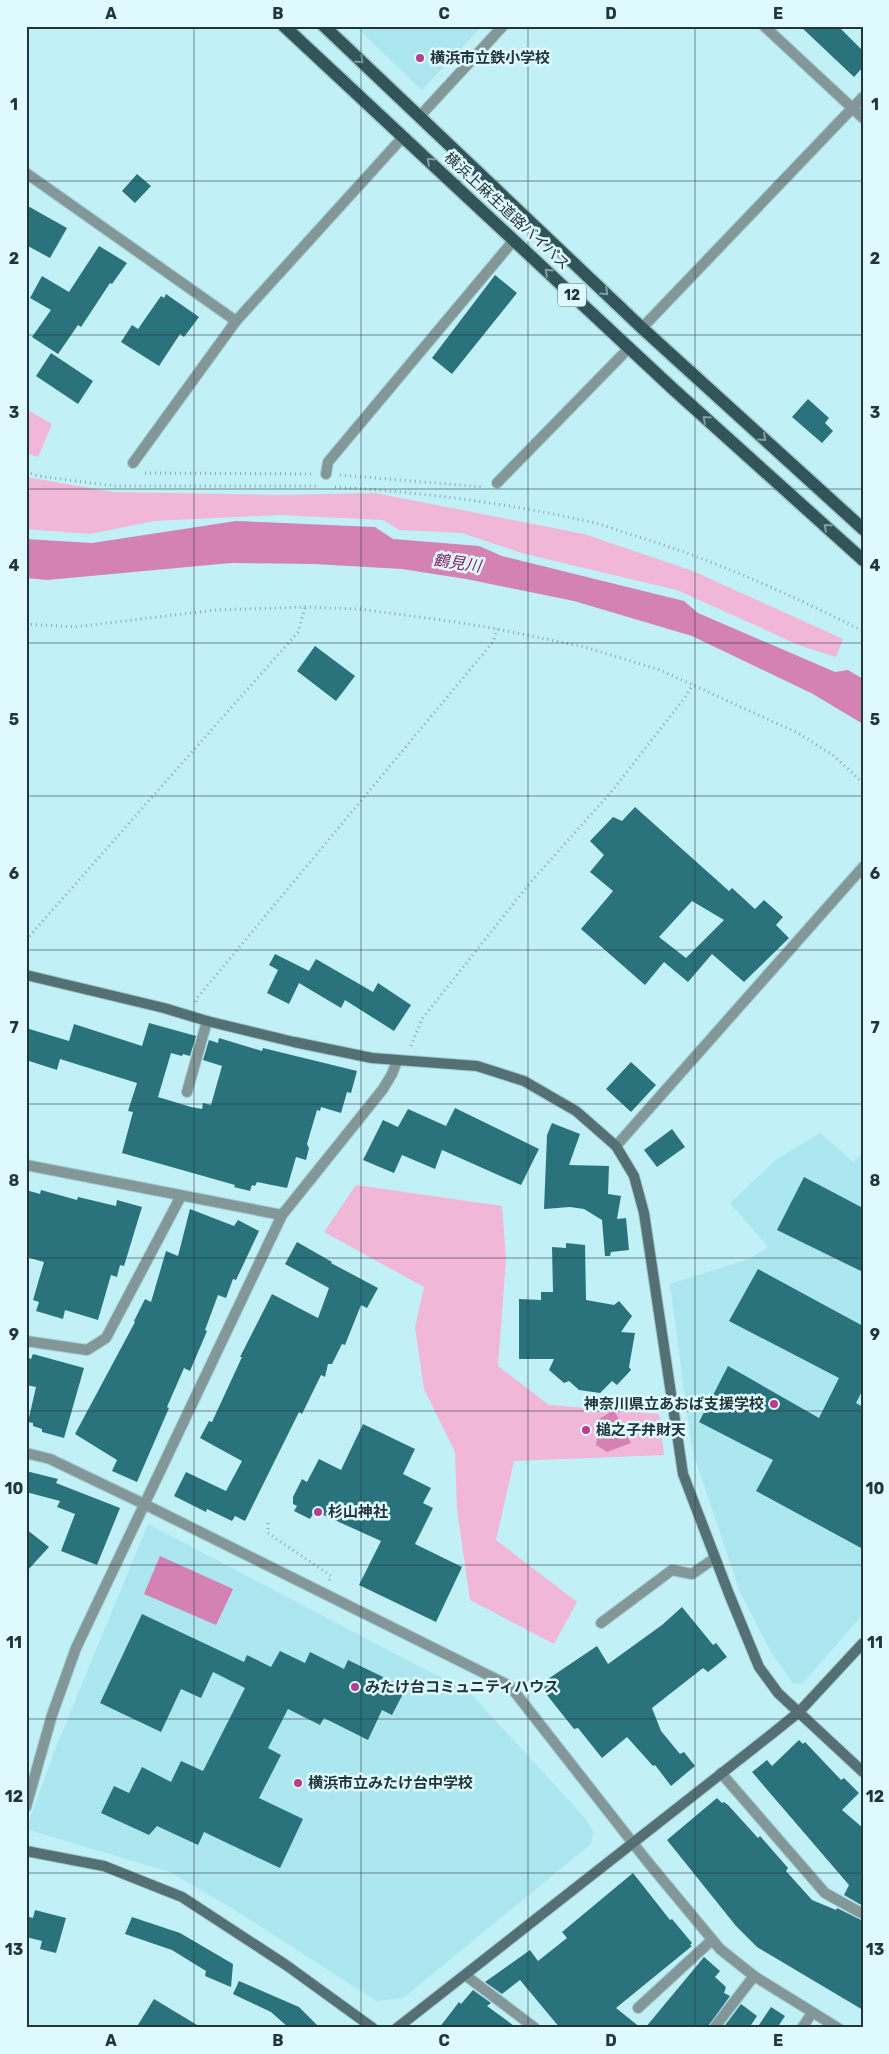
<svg xmlns="http://www.w3.org/2000/svg" width="889" height="2054" font-family="Rubik,'Noto Sans JP',sans-serif">
<rect width="100%" height="100%" fill="#c1f0f7"/>
<g fill="#ace6ee">
<path d="M 355,26 L 482,26 L 422,90 Z"/>
<path d="M 820,1133 L 853,1162 L 863,1152 L 863,1614 L 802,1684 L 793,1683 L 771,1652 L 740,1592 L 692,1449 L 670,1284 L 749,1259 L 768,1247 L 730,1203 L 777,1159 Z"/>
<path d="M 148,1524 L 470,1693 L 586,1819 L 593,1832 L 591,1844 L 403,1998 L 376,2001 L 238,1912 L 170,1872 L 26,1829 L 56,1747 Z"/>
</g>
<g fill="#f1b7d8">
<path d="M 26,409 L 52,424 L 38,457 L 26,453 Z"/>
<path d="M 26,477 L 113,492 L 281,495 L 375,493 L 584,534 L 693,571 L 843,639 L 836,657 L 801,646 L 677,590 L 525,554 L 462,533 L 399,530 L 383,520 L 279,515 L 154,521 L 90,534 L 26,529 Z"/>
<path d="M 356,1185 L 502,1206 L 506,1259 L 498,1366 L 549,1405 L 659,1414 L 664,1455 L 514,1461 L 496,1540 L 577,1602 L 554,1644 L 470,1600 L 457,1509 L 455,1452 L 424,1389 L 415,1327 L 424,1287 L 324,1232 Z"/>
</g>
<g fill="#d481b3">
<path d="M 236,521 L 375,527 L 393,539 L 479,546 L 502,556 L 684,601 L 698,613 L 835,672 L 848,670 L 863,679 L 863,724 L 813,694 L 692,636 L 574,601 L 466,579 L 402,569 L 314,564 L 231,563 L 47,580 L 26,578 L 26,539 L 92,543 Z"/>
<path d="M 614,1410 L 631,1443 L 607,1452 L 596,1445 L 599,1419 Z"/>
<path d="M 160,1556 L 233,1589 L 216,1625 L 144,1594 Z"/>
</g>
<g fill="#2a737c" fill-rule="evenodd">
<path d="M 800,26 L 838,26 L 863,51 L 863,67 L 854,77 Z"/>
<path d="M 137,174 L 151,186 L 135,203 L 122,191 Z"/>
<path d="M 26,205 L 67,228 L 50,258 L 26,245 Z"/>
<path d="M 99,246 L 127,263 L 112,284 L 110,283 L 81,327 L 78,325 L 58,354 L 32,337 L 51,310 L 30,298 L 42,276 L 69,292 Z"/>
<path d="M 495,275 L 517,293 L 452,374 L 432,358 Z"/>
<path d="M 166,294 L 199,317 L 184,337 L 180,334 L 159,366 L 121,342 L 132,325 L 138,329 L 161,296 L 164,298 Z"/>
<path d="M 51,353 L 93,381 L 78,404 L 36,376 Z"/>
<path d="M 808,399 L 829,418 L 825,423 L 833,431 L 822,443 L 792,417 Z"/>
<path d="M 315,646 L 355,676 L 336,701 L 297,671 Z"/>
<path d="M 635,807 L 729,891 L 732,888 L 755,909 L 764,900 L 783,917 L 776,925 L 789,938 L 744,982 L 712,954 L 688,982 L 664,962 L 645,985 L 581,929 L 613,891 L 590,872 L 604,855 L 590,841 L 613,817 L 622,821 ZM 692,901 L 724,920 L 686,958 L 659,937 Z"/>
<path d="M 275,954 L 309,971 L 316,959 L 373,992 L 378,983 L 411,1005 L 394,1031 L 345,1000 L 341,1008 L 299,983 L 289,1004 L 267,993 L 278,970 L 269,965 Z"/>
<path d="M 149,1023 L 196,1036 L 190,1056 L 183,1054 L 182,1056 L 171,1053 L 158,1097 L 191,1107 L 202,1109 L 203,1103 L 211,1105 L 222,1066 L 203,1060 L 209,1040 L 218,1043 L 219,1038 L 262,1051 L 263,1048 L 357,1071 L 351,1093 L 347,1092 L 341,1113 L 321,1107 L 320,1111 L 317,1110 L 307,1144 L 309,1148 L 306,1160 L 296,1157 L 287,1188 L 257,1182 L 255,1186 L 252,1185 L 250,1191 L 234,1187 L 235,1185 L 122,1153 L 133,1112 L 128,1111 L 137,1083 L 60,1059 L 57,1070 L 26,1060 L 26,1028 L 69,1041 L 74,1024 L 142,1046 Z"/>
<path d="M 631,1062 L 656,1085 L 631,1112 L 606,1089 Z"/>
<path d="M 455,1108 L 539,1149 L 521,1185 L 442,1150 L 435,1169 L 402,1155 L 394,1173 L 363,1160 L 383,1120 L 398,1127 L 408,1109 L 446,1126 Z"/>
<path d="M 552,1123 L 580,1134 L 569,1165 L 609,1166 L 608,1194 L 621,1196 L 617,1219 L 626,1218 L 629,1250 L 611,1252 L 610,1256 L 605,1256 L 602,1220 L 584,1209 L 570,1207 L 544,1209 L 547,1135 Z"/>
<path d="M 672,1129 L 685,1147 L 657,1167 L 644,1150 Z"/>
<path d="M 804,1177 L 863,1208 L 863,1272 L 777,1230 Z"/>
<path d="M 26,1190 L 40,1194 L 41,1190 L 77,1200 L 78,1197 L 116,1206 L 117,1200 L 142,1207 L 124,1266 L 120,1265 L 117,1277 L 111,1275 L 98,1320 L 65,1310 L 63,1319 L 36,1311 L 39,1302 L 33,1300 L 44,1262 L 26,1257 Z"/>
<path d="M 190,1209 L 234,1226 L 238,1220 L 259,1231 L 236,1280 L 233,1279 L 226,1298 L 218,1295 L 205,1330 L 207,1331 L 190,1371 L 184,1368 L 167,1407 L 169,1408 L 137,1482 L 112,1471 L 117,1460 L 75,1434 L 135,1322 L 134,1321 L 145,1299 L 151,1302 L 166,1251 L 178,1256 Z"/>
<path d="M 297,1242 L 332,1262 L 331,1263 L 378,1288 L 367,1308 L 361,1305 L 345,1345 L 342,1344 L 332,1364 L 328,1364 L 325,1377 L 321,1375 L 302,1414 L 299,1412 L 245,1521 L 235,1516 L 232,1521 L 207,1509 L 206,1512 L 174,1496 L 186,1472 L 226,1491 L 242,1461 L 200,1438 L 209,1421 L 212,1422 L 242,1357 L 240,1357 L 272,1294 L 318,1318 L 329,1288 L 285,1264 Z"/>
<path d="M 566,1243 L 585,1245 L 586,1300 L 614,1305 L 619,1301 L 632,1316 L 621,1332 L 635,1333 L 629,1367 L 631,1370 L 617,1385 L 612,1381 L 600,1393 L 579,1390 L 569,1381 L 564,1383 L 549,1370 L 554,1359 L 519,1359 L 519,1299 L 541,1300 L 541,1292 L 553,1292 L 552,1247 L 566,1248 Z"/>
<path d="M 758,1269 L 863,1326 L 863,1389 L 856,1403 L 863,1407 L 863,1549 L 756,1491 L 773,1460 L 699,1422 L 728,1366 L 819,1418 L 839,1378 L 729,1321 Z"/>
<path d="M 33,1354 L 84,1368 L 64,1438 L 42,1432 L 42,1429 L 33,1426 L 33,1423 L 28,1422 L 36,1387 L 26,1385 L 26,1357 L 31,1359 Z"/>
<path d="M 363,1424 L 415,1449 L 403,1474 L 431,1488 L 423,1503 L 433,1508 L 415,1544 L 462,1567 L 436,1622 L 359,1585 L 381,1541 L 319,1513 L 318,1516 L 313,1514 L 310,1519 L 294,1511 L 297,1506 L 293,1504 L 293,1497 L 302,1479 L 307,1482 L 319,1459 L 341,1470 Z"/>
<path d="M 26,1471 L 58,1479 L 56,1483 L 120,1508 L 97,1565 L 61,1551 L 75,1514 L 57,1507 L 60,1501 L 26,1492 Z"/>
<path d="M 26,1529 L 49,1547 L 26,1572 Z"/>
<path d="M 682,1607 L 713,1645 L 716,1643 L 727,1657 L 708,1672 L 703,1668 L 652,1708 L 661,1731 L 680,1754 L 684,1752 L 695,1766 L 671,1786 L 655,1765 L 653,1766 L 627,1737 L 602,1758 L 578,1728 L 574,1729 L 539,1685 L 597,1646 L 608,1664 L 662,1625 Z"/>
<path d="M 142,1614 L 244,1662 L 247,1655 L 271,1667 L 280,1651 L 305,1663 L 310,1652 L 344,1669 L 348,1660 L 406,1688 L 392,1715 L 382,1710 L 368,1740 L 324,1718 L 320,1725 L 288,1709 L 268,1748 L 281,1755 L 259,1798 L 303,1819 L 280,1868 L 204,1832 L 198,1845 L 157,1826 L 149,1835 L 101,1813 L 114,1786 L 129,1793 L 142,1767 L 171,1782 L 181,1761 L 203,1771 L 245,1688 L 213,1672 L 201,1698 L 181,1689 L 161,1732 L 100,1703 Z"/>
<path d="M 799,1740 L 803,1744 L 805,1742 L 841,1780 L 844,1778 L 859,1793 L 842,1810 L 863,1828 L 863,1906 L 844,1895 L 849,1885 L 752,1772 L 767,1760 L 772,1766 Z"/>
<path d="M 717,1798 L 722,1803 L 724,1802 L 728,1805 L 758,1838 L 760,1836 L 788,1868 L 786,1871 L 812,1900 L 836,1910 L 837,1908 L 863,1921 L 863,2010 L 757,1947 L 736,1926 L 667,1840 Z"/>
<path d="M 633,1873 L 670,1920 L 672,1919 L 692,1943 L 690,1945 L 692,1946 L 616,2008 L 641,2028 L 560,2028 L 520,1980 L 502,1994 L 485,1982 L 530,1950 L 538,1961 L 567,1938 L 562,1932 Z"/>
<path d="M 35,1910 L 66,1918 L 56,1953 L 40,1949 L 42,1941 L 26,1937 L 29,1917 L 33,1918 Z"/>
<path d="M 132,1917 L 180,1933 L 233,1964 L 231,1987 L 205,1976 L 206,1971 L 172,1950 L 125,1934 Z"/>
<path d="M 704,1957 L 720,1971 L 715,1977 L 726,1987 L 724,1993 L 730,1996 L 707,2028 L 645,2028 Z"/>
<path d="M 239,1981 L 299,2007 L 320,2028 L 289,2028 L 271,2012 L 233,1994 Z"/>
<path d="M 473,1990 L 491,2003 L 487,2006 L 517,2028 L 439,2028 L 459,2002 L 461,2004 Z"/>
<path d="M 154,1999 L 202,2028 L 136,2028 Z"/>
<path d="M 741,2004 L 757,2016 L 749,2028 L 723,2028 Z"/>
<path d="M 771,2007 L 785,2016 L 777,2028 L 757,2028 Z"/>
</g>
<g fill="none" stroke-linecap="round" stroke-linejoin="round">
<defs>
<path id="lane" d="M 616,1146 L 863,867"/>
<g id="street">
<path d="M 764,26 L 863,118"/>
<path d="M 420,116 L 503,26"/>
<path d="M 26,173 L 236,321"/>
<path d="M 642,328 L 863,97"/>
<path d="M 133,463 L 236,321 L 403,137"/>
<path d="M 326,474 L 328,462 L 514,240"/>
<path d="M 497,483 L 629,348"/>
<path d="M 187,1092 L 207,1021"/>
<path d="M 26,1165 L 282,1215 L 383,1089 L 392,1074 L 397,1061"/>
<path d="M 26,1341 L 87,1350 L 106,1338 L 181,1196"/>
<path d="M 26,1453 L 50,1459 L 144,1504 L 510,1686 L 647,1861 L 720,1949 L 754,1976 L 838,2028"/>
<path d="M 601,1623 L 672,1570 L 692,1574 L 715,1558"/>
<path d="M 721,1773 L 825,1893 L 863,1914"/>
<path d="M 26,1807 L 52,1715 L 76,1648 L 282,1215"/>
<path d="M 465,1975 L 535,2028"/>
<path d="M 638,2008 L 712,1940"/>
<path d="M 714,2028 L 754,1976"/>
<path d="M 802,2028 L 812,2013"/>
</g>
<g id="secondary">
<path d="M 26,975 L 164,1008 L 207,1021 L 294,1042 L 372,1058 L 477,1066 L 524,1081 L 576,1111 L 616,1146 L 634,1176 L 644,1213 L 683,1474 L 729,1594 L 759,1667 L 778,1693 L 863,1772"/>
<path d="M 26,1851 L 104,1866 L 182,1897 L 286,1965 L 373,2028"/>
<path d="M 397,2028 L 773,1733 L 799,1712 L 863,1643"/>
</g>
<g id="primary">
<path d="M 284,26 L 672,388 L 863,560"/>
<path d="M 324,26 L 642,328 L 863,529"/>
</g>
</defs>
<use href="#lane" stroke="#a1cbd1" stroke-width="12"/>
<use href="#street" stroke="#a1cbd1" stroke-width="12"/>
<use href="#secondary" stroke="#a1cbd1" stroke-width="12"/>
<use href="#primary" stroke="#a1cbd1" stroke-width="15"/>
<g stroke="#87abb1" stroke-width="3" stroke-dasharray="1 4" stroke-linecap="butt">
<path d="M 26,472 L 38,476 L 115,486 L 316,486"/>
<path d="M 145,473 L 311,474"/>
<path d="M 340,475 L 483,487"/>
<path d="M 335,487 C 418,492 501,502 582,520 C 598,523 614,529 629,534 C 710,558 787,593 863,631"/>
<path d="M 26,624 L 74,627 L 216,610 L 305,607 L 359,609 L 456,622 L 497,629 L 585,647 L 660,670 L 798,733 L 833,755 L 863,783"/>
<path d="M 26,940 L 298,632 L 305,607"/>
<path d="M 196,1002 L 198,997 L 493,642 L 497,629"/>
<path d="M 411,1046 L 422,1019 L 529,884 L 612,791 L 686,696 L 693,684"/>
<path d="M 268,1523 L 268,1533 L 331,1576 L 329,1581"/>
</g>
<use href="#lane" stroke="#839799" stroke-width="10"/>
<use href="#street" stroke="#839799" stroke-width="10"/>
<use href="#secondary" stroke="#547074" stroke-width="10"/>
<use href="#primary" stroke="#32555a" stroke-width="12"/>
</g>
<defs><path id="oneway-chevron" d="M-2-3.5L2.5 0L-2 3.5" fill="none" stroke-width="1.6" stroke-linecap="round" stroke-linejoin="round" transform="scale(1.25)"/></defs>
<g stroke="#7f9fa4">
<use href="#oneway-chevron" transform="translate(360 60) rotate(43)"/>
<use href="#oneway-chevron" transform="translate(430 161) rotate(-137)"/>
<use href="#oneway-chevron" transform="translate(548 272) rotate(-137)"/>
<use href="#oneway-chevron" transform="translate(605 292) rotate(43)"/>
<use href="#oneway-chevron" transform="translate(706 419) rotate(-138)"/>
<use href="#oneway-chevron" transform="translate(763 438) rotate(42)"/>
<use href="#oneway-chevron" transform="translate(827 527) rotate(-138)"/>
</g>
<path fill="none" stroke="#223538" stroke-width="1" stroke-opacity="0.55" d="M 194,26 L 194,2028M 361,26 L 361,2028M 528,26 L 528,2028M 695,26 L 695,2028M 26,181 L 863,181M 26,335 L 863,335M 26,489 L 863,489M 26,643 L 863,643M 26,796 L 863,796M 26,950 L 863,950M 26,1104 L 863,1104M 26,1258 L 863,1258M 26,1411 L 863,1411M 26,1565 L 863,1565M 26,1719 L 863,1719M 26,1873 L 863,1873"/>
<g fill="#b83d8f" stroke="#defafe" stroke-width="2">
<circle cx="420" cy="58" r="5"/>
<circle cx="774" cy="1404" r="5"/>
<circle cx="586" cy="1430" r="5"/>
<circle cx="318" cy="1512" r="5"/>
<circle cx="355" cy="1687" r="5"/>
<circle cx="298" cy="1783" r="5"/>
</g>
<g text-anchor="middle" dominant-baseline="central" stroke-width="5" stroke-linejoin="round" paint-order="stroke">
<rect fill="#defafe" stroke="#5a7073" stroke-width="1" x="558" y="283.5" width="28" height="23" rx="4"/>
<g font-size="14" font-weight="bold" fill="#223538">
<text x="572" y="295">12</text>
</g>
<g font-size="15" font-weight="bold" fill="#223538" stroke="#defafe" text-anchor="start">
<text x="430" y="58">横浜市立鉄小学校</text>
<text x="764" y="1404" text-anchor="end">神奈川県立あおば支援学校</text>
<text x="596" y="1430">槌之子弁財天</text>
<text x="328" y="1512">杉山神社</text>
<text x="365" y="1687">みたけ台コミュニティハウス</text>
<text x="308" y="1783">横浜市立みたけ台中学校</text>
</g>
<g font-size="15" fill="#223538" stroke="#defafe">
<text transform="translate(507 211) rotate(43)">横浜上麻生道路バイパス</text>
</g>
<g font-size="16" font-style="italic" fill="#872567" stroke="#defafe">
<text transform="translate(457 563) rotate(8)">鶴見川</text>
</g>
</g>
<rect width="889" height="2054" fill="none" stroke="#defafe" stroke-width="55"/>
<rect x="28" y="28" width="834" height="1998" fill="none" stroke="#223538" stroke-width="2"/>
<g font-size="16" text-anchor="middle" font-weight="bold" fill="#223538">
<text x="111" y="19">A</text>
<text x="278" y="19">B</text>
<text x="444" y="19">C</text>
<text x="611" y="19">D</text>
<text x="778" y="19">E</text>
<text x="14" y="110">1</text>
<text x="875" y="110">1</text>
<text x="14" y="264">2</text>
<text x="875" y="264">2</text>
<text x="14" y="418">3</text>
<text x="875" y="418">3</text>
<text x="14" y="571">4</text>
<text x="875" y="571">4</text>
<text x="14" y="725">5</text>
<text x="875" y="725">5</text>
<text x="14" y="879">6</text>
<text x="875" y="879">6</text>
<text x="14" y="1033">7</text>
<text x="875" y="1033">7</text>
<text x="14" y="1186">8</text>
<text x="875" y="1186">8</text>
<text x="14" y="1340">9</text>
<text x="875" y="1340">9</text>
<text x="14" y="1494">10</text>
<text x="875" y="1494">10</text>
<text x="14" y="1648">11</text>
<text x="875" y="1648">11</text>
<text x="14" y="1802">12</text>
<text x="875" y="1802">12</text>
<text x="14" y="1955">13</text>
<text x="875" y="1955">13</text>
<text x="111" y="2046">A</text>
<text x="278" y="2046">B</text>
<text x="444" y="2046">C</text>
<text x="611" y="2046">D</text>
<text x="778" y="2046">E</text>
</g>
</svg>
